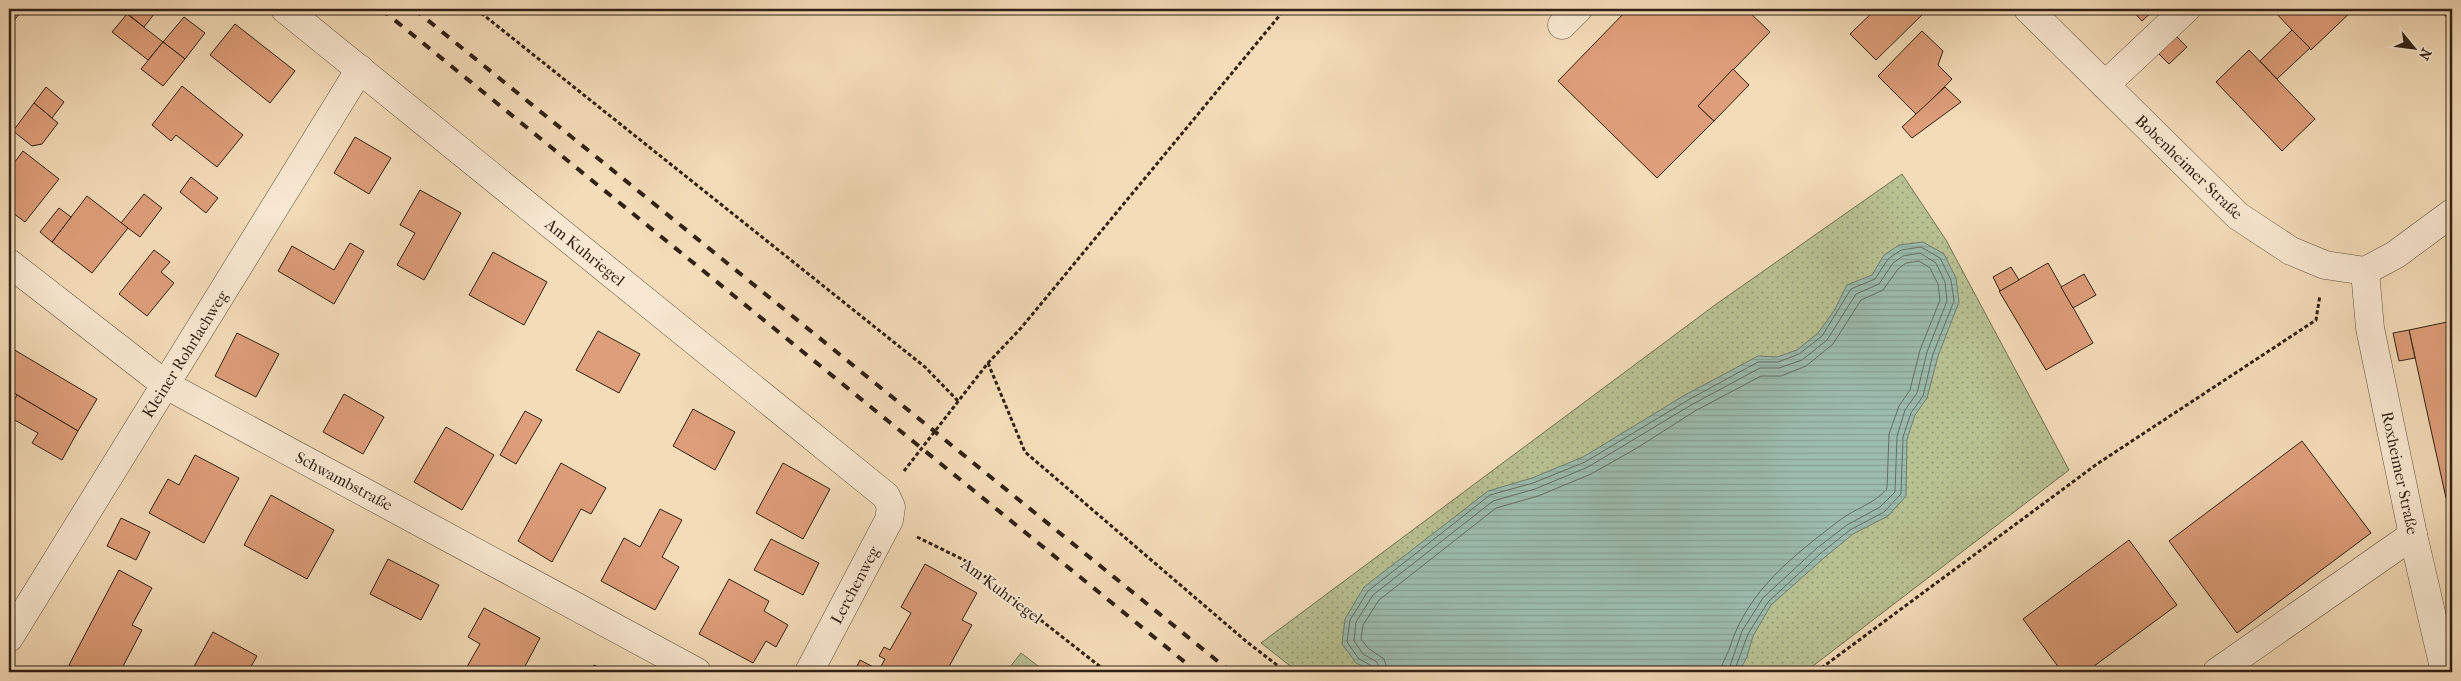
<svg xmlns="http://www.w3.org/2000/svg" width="2461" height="681" font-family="'IM FELL French Canon',serif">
<defs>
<pattern id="green-dots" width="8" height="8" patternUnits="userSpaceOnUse" patternTransform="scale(1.25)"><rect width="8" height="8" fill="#b8c192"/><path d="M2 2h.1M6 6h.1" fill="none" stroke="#969c76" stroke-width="1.8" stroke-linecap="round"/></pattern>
<pattern id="water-rules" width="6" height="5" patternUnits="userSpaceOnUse" patternTransform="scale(1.25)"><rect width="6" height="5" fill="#9cbcae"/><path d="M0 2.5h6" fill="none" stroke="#87a195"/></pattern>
</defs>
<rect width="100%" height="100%" fill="#f4dcb8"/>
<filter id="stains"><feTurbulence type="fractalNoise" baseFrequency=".004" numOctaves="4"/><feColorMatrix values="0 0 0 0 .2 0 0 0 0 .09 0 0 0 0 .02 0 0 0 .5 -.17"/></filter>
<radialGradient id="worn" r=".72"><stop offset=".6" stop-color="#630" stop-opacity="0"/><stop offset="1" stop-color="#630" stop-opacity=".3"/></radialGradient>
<path fill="url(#green-dots)" stroke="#747154" d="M 1902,174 L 1946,240 L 2069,470 L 1805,672 L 1298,672 L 1261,643 L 1715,305 Z"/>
<path fill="#b8c192" stroke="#747154" d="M 1021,653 L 1046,672 L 1006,672 Z"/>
<path fill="url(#water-rules)" stroke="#717e71" d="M 1923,242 L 1944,254 L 1956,278 L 1959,302 L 1938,356 L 1927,398 L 1915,415 L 1907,439 L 1906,496 L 1888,516 L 1853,534 L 1825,557 L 1771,605 L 1753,636 L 1747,657 L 1739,672 L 1374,672 L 1356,663 L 1342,644 L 1345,619 L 1364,587 L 1488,491 L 1532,478 L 1583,457 L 1685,395 L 1758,356 L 1777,357 L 1797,350 L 1818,333 L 1834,311 L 1847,285 L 1872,275 L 1884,255 L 1899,245 Z"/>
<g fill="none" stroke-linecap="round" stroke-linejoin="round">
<g stroke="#666e62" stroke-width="1">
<path d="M 1374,672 L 1372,666 L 1359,659 L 1347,642 L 1350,620 L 1368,591 L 1490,495 L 1533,483 L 1585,462 L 1688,400 L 1758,362 L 1778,362 L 1799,354 L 1822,336 L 1851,289 L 1875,279 L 1888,259 L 1901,250 L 1921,247 L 1940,258 L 1951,280 L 1954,301 L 1933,354 L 1923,396 L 1911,413 L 1903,437 L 1901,494 L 1884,512 L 1850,530 L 1821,553 L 1768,602 L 1748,634 L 1734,672"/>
<path d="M 1381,672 L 1377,662 L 1363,654 L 1354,641 L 1356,622 L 1373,595 L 1493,501 L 1535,489 L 1588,467 L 1691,405 L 1760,368 L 1779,368 L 1802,360 L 1827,340 L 1856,294 L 1879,284 L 1893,263 L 1903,256 L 1920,253 L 1936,263 L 1945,282 L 1947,301 L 1927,352 L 1917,393 L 1905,410 L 1897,436 L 1895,492 L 1880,507 L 1847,525 L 1817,548 L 1763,598 L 1742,631 L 1728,672"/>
<path d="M 1388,672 L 1384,659 L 1368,648 L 1361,639 L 1363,625 L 1379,600 L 1496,508 L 1538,496 L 1591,474 L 1637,448 L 1695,411 L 1761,376 L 1781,376 L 1806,366 L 1833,344 L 1861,300 L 1883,290 L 1898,269 L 1906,263 L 1919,261 L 1930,268 L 1938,284 L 1940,300 L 1920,350 L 1910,390 L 1899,406 L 1889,434 L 1887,489 C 1874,504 1856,508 1840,520 C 1793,556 1748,590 1730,647 C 1727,656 1721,663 1721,672"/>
</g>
</g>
<g fill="#de9e79" stroke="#312116">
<path d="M 9,9 L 23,9 L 9,27 Z"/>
<path d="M 122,9 L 158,9 L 144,27 Z"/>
<path d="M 1628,9 L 1746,9 L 1770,32 L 1698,106 L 1714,121 L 1657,178 L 1558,81 Z"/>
<path d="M 1876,9 L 1928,9 L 1876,60 L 1850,34 Z"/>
<path d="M 2131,9 L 2155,9 L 2142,21 Z"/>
<path d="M 2272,9 L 2276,10 L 2354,9 L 2311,50 Z"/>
<path d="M 2439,9 L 2452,9 L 2452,23 Z"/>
<path d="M 127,14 L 163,42 L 148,60 L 112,32 Z"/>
<path d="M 184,17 L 205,33 L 185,59 L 163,42 Z"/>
<path d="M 235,24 L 295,71 L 270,103 L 210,55 Z"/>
<path d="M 2292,30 L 2310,48 L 2277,79 L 2260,61 Z"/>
<path d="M 1922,31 L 1943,51 L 1938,65 L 1952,79 L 1917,115 L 1878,76 Z"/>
<path d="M 2176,36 L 2187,47 L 2169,64 L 2158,53 Z"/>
<path d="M 163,42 L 185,59 L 163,86 L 141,69 Z"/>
<path d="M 2249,50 L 2315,119 L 2282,151 L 2216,82 Z"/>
<path d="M 1733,69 L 1749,85 L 1714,121 L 1698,106 Z"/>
<path d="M 182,86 L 243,135 L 217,167 L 176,135 L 171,141 L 152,125 Z"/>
<path d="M 46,87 L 64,102 L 52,118 L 34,103 Z"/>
<path d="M 1945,87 L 1961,102 L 1912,138 L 1902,127 Z"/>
<path d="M 34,103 L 58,123 L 42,144 L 32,146 L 13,131 Z"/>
<path d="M 355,137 L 391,158 L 369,194 L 334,173 Z"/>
<path d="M 23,151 L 59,179 L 25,222 L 9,210 L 9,159 L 14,163 Z"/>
<path d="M 191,177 L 218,198 L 206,213 L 180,192 Z"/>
<path d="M 420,190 L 461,213 L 424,280 L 397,265 L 415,233 L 400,225 Z"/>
<path d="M 144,194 L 162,208 L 140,237 L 121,223 Z"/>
<path d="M 87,196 L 128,228 L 92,273 L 52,242 Z"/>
<path d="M 59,208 L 71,217 L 52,242 L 40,232 Z"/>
<path d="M 350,243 L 364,251 L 334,304 L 278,271 L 292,246 L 334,270 Z"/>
<path d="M 154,250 L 170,262 L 161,272 L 174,283 L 147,316 L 119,294 Z"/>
<path d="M 493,252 L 547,282 L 524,325 L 469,295 Z"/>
<path d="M 2048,263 L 2093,343 L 2046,370 L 1999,291 Z"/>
<path d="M 2011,267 L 2019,280 L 2000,291 L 1993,277 Z"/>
<path d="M 2084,274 L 2096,295 L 2073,308 L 2061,287 Z"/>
<path d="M 2452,321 L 2452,497 L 2446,498 L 2409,330 Z"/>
<path d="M 2409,330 L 2415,358 L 2399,361 L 2393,333 Z"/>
<path d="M 598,331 L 640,354 L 619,393 L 576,370 Z"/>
<path d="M 237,333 L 279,354 L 256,397 L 215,376 Z"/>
<path d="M 13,349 L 97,399 L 78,431 L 9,390 L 9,357 Z"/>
<path d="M 344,394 L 384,417 L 363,454 L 323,432 Z"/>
<path d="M 17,395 L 78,431 L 62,460 L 32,443 L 38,433 L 9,417 L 9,409 Z"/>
<path d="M 693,409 L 735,432 L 715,470 L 673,446 Z"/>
<path d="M 525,411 L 542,420 L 516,464 L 500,455 Z"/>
<path d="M 446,427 L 494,455 L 462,510 L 414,482 Z"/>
<path d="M 2302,441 L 2371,533 L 2237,633 L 2169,541 Z"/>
<path d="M 195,455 L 239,478 L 204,543 L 149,513 L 168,479 L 179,485 Z"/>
<path d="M 561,463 L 606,488 L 591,514 L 581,509 L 552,562 L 518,541 Z"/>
<path d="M 783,463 L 830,489 L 803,539 L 756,513 Z"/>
<path d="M 271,495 L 334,530 L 307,579 L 244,545 Z"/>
<path d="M 660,509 L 682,520 L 662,557 L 679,567 L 655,610 L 601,581 L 624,538 L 640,547 Z"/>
<path d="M 121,518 L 150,532 L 136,560 L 107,546 Z"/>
<path d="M 771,539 L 819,563 L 803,595 L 754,570 Z"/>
<path d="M 2129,540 L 2177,605 L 2086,672 L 2062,672 L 2023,619 Z"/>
<path d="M 388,559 L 439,585 L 421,620 L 370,594 Z"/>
<path d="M 925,564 L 977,593 L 962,620 L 972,625 L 946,672 L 883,672 L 879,670 L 885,659 L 879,656 L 884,647 L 890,650 L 911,613 L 901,607 Z"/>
<path d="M 119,570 L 152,588 L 132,625 L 142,630 L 120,672 L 82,672 L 69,665 Z"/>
<path d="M 729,579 L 769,601 L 764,611 L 788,625 L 776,647 L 766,641 L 753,663 L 699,634 Z"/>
<path d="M 484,608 L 540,638 L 522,672 L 464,672 L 480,644 L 468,637 Z"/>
<path d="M 213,632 L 257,656 L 248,672 L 191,672 Z"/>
<path d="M 860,660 L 879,670 L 883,672 L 854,672 Z"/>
<path d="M 594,665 L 607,672 L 590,672 Z"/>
</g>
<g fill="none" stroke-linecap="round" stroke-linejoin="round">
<defs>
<g id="minor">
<path d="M 285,9 L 886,496 L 891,507 L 889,520 L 809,672"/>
<path d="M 2028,9 L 2238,216 L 2291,251 L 2325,265 L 2365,271 L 2395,255 L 2452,213"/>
<path d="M 1562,25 L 1578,9"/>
<path d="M 2105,85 L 2186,9"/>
<path d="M 9,263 L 166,385 L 697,672"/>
<path d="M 2365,271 L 2370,328 L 2413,535 L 2445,672"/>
<path d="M 9,638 L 360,69"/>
<path d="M 2217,672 L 2413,535"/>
</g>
</defs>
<use href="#minor" stroke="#62503e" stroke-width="29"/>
<g stroke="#312116" stroke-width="3" stroke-dasharray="4 2.5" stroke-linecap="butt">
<path d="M 476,9 L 925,367 L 958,401"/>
<path d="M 988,363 L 1025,452 L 1247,642 L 1286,672"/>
<path d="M 904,471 L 988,363 L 1021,328 L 1285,9"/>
<path d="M 917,537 L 964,560 L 1107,672"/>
<path d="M 1816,672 L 2097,464 L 2316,320 L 2320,295"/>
</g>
<use href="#minor" stroke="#f8e8d1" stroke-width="28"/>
<g stroke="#312116" stroke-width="4" stroke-dasharray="9 9" stroke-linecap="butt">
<path d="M 381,9 L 1197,672"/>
<path d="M 414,9 L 1231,672"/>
</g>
</g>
<g text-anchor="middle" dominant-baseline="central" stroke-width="4" stroke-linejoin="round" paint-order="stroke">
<g font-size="16" fill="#312116" stroke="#f8e8d1">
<text transform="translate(2189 167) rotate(44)">Bobenheimer Straße</text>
<text transform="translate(585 252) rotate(39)">Am Kuhriegel</text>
<text transform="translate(185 354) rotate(-58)">Kleiner Rohrlachweg</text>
<text transform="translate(2400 473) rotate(78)">Roxheimer Straße</text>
<text transform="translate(344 481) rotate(28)">Schwambstraße</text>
<text transform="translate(855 585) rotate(-62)">Lerchenweg</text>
<text transform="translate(1002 591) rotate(37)">Am Kuhriegel</text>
</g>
</g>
<rect width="2461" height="681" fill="none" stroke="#f4dcb8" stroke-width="30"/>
<rect x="10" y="10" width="2441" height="661" fill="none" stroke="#312116" stroke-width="2.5"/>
<rect x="15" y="15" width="2431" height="651" fill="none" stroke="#312116"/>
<g transform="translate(2414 48) rotate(119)" stroke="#f8e8d1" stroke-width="4" paint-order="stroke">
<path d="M0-4L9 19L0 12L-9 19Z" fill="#312116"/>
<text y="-8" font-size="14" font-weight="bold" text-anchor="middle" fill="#312116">N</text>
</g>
<rect width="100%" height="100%" filter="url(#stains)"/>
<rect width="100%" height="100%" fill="url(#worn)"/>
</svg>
